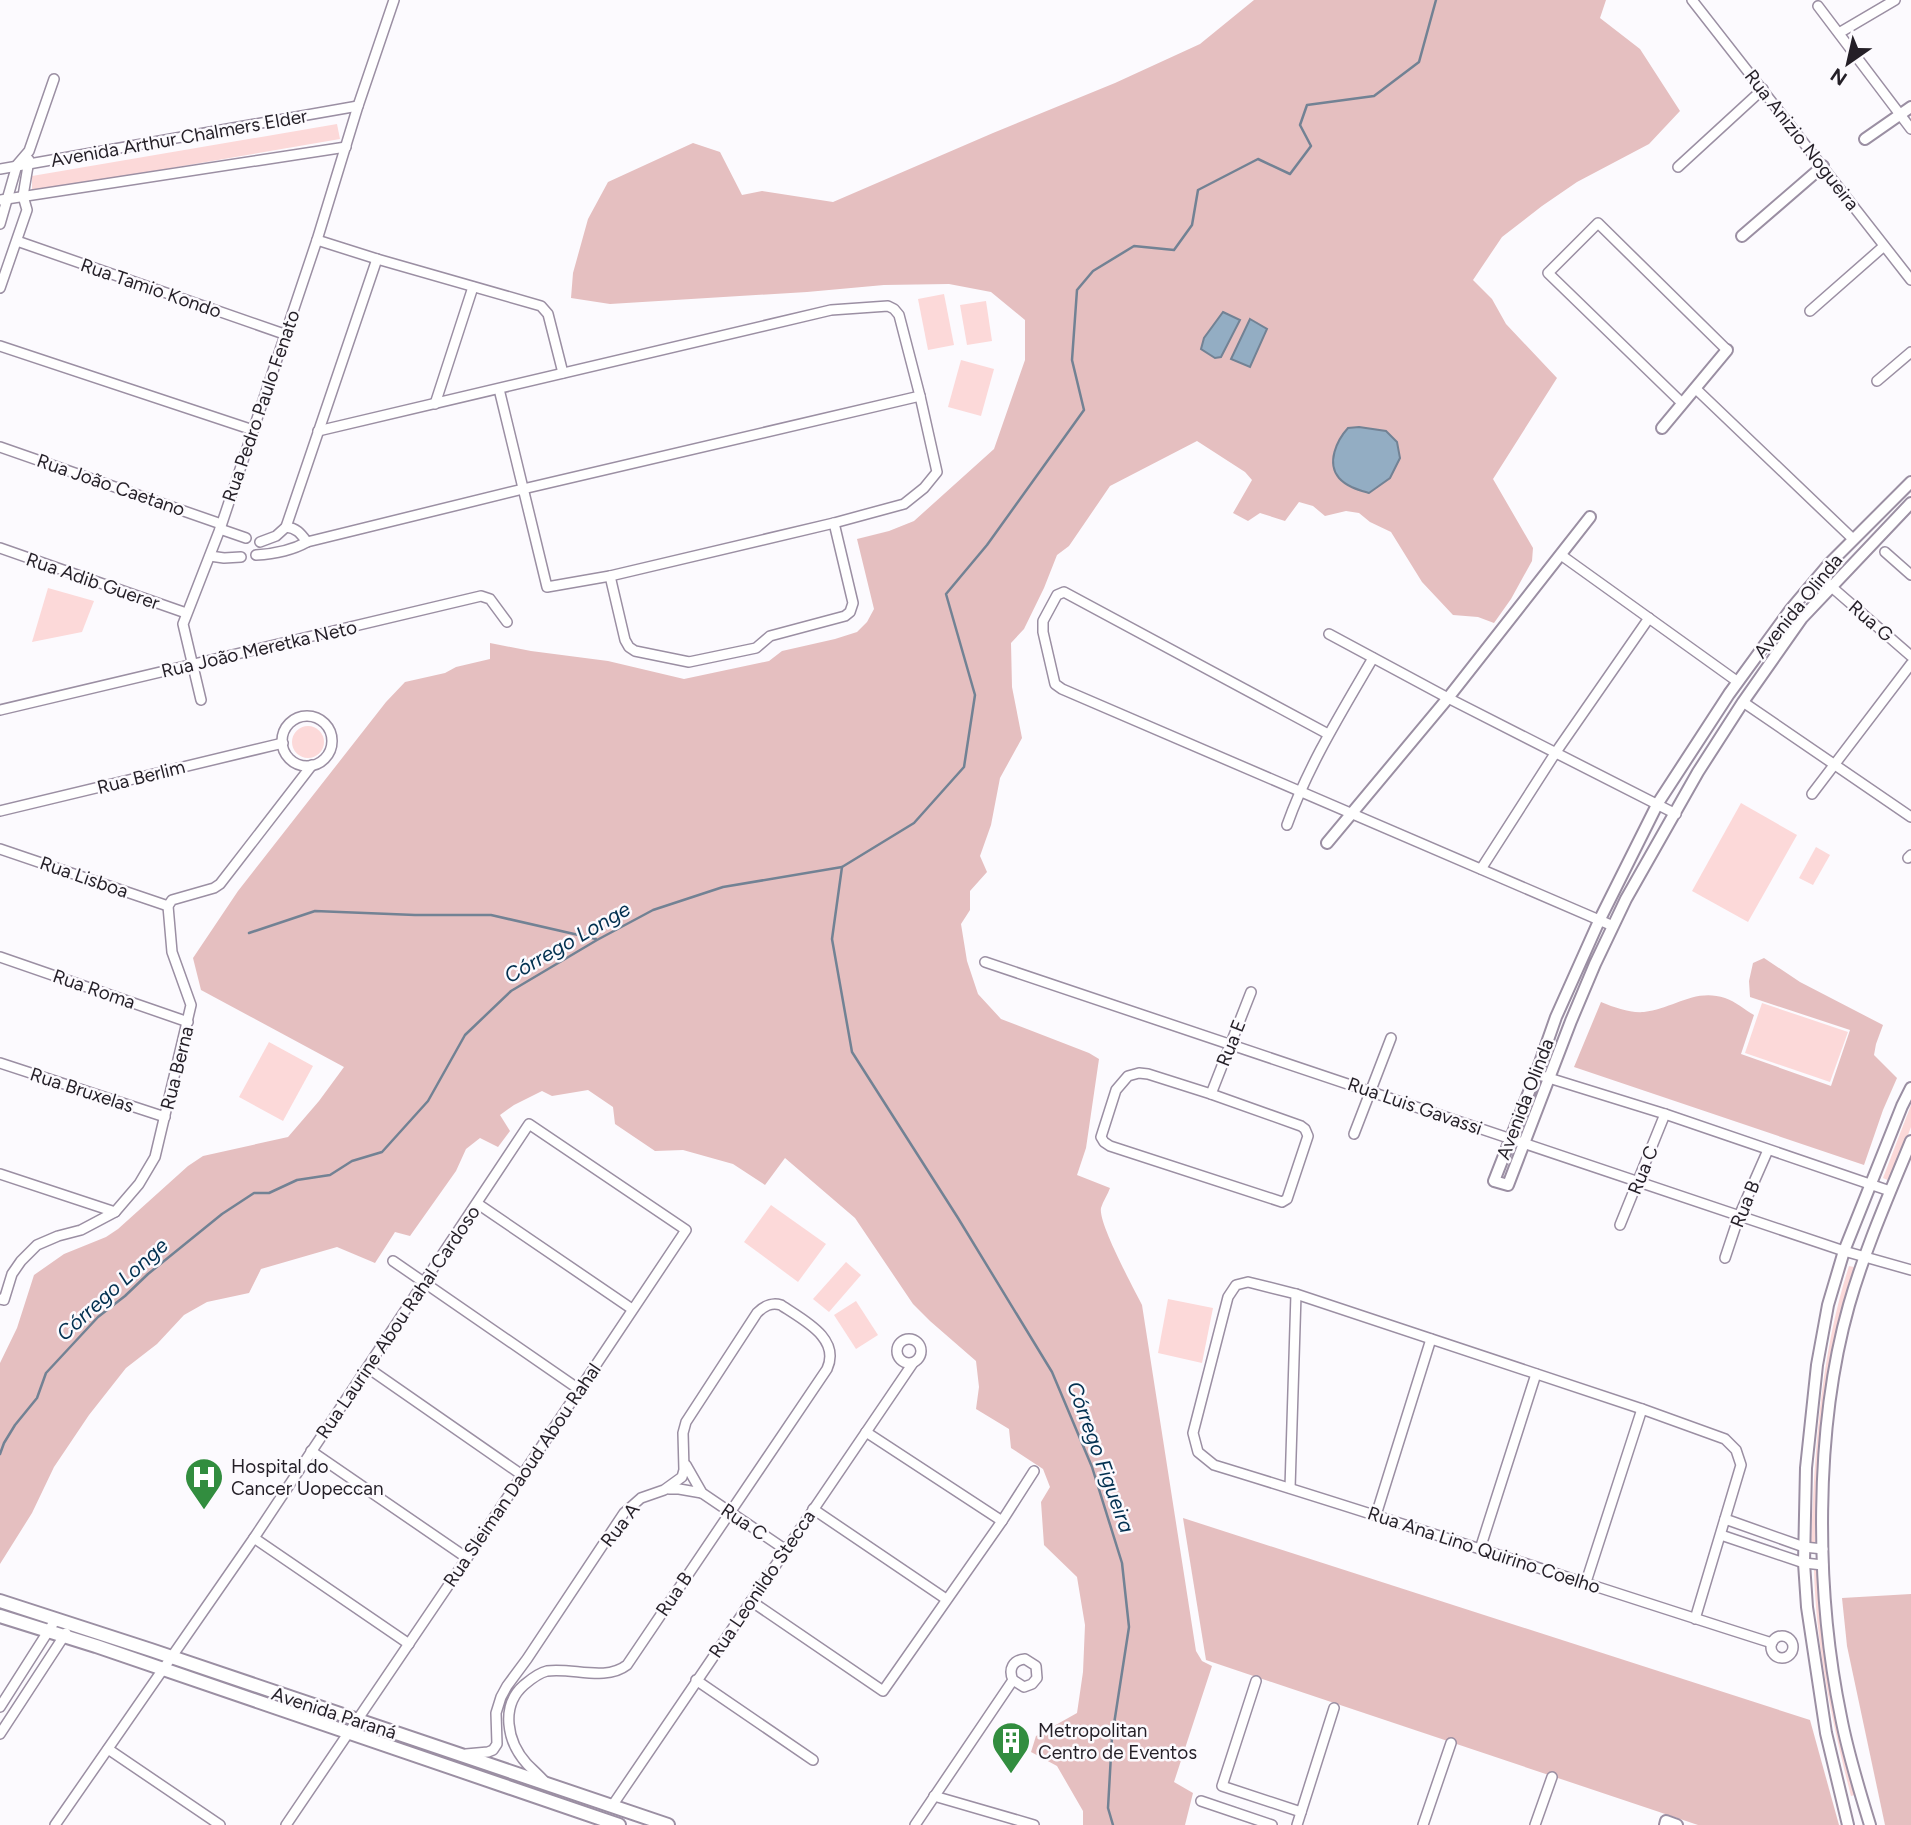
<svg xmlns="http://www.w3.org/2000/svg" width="1911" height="1825" font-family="Figtree,sans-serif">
<rect width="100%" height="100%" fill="#fcfafe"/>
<g fill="#fcd9d9">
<path d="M 337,124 L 340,139 L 32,192 L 32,176 Z"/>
<path d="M 944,294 L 954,345 L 928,350 L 918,299 Z"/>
<path d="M 986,301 L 992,341 L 967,345 L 960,305 Z"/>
<path d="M 961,360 L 994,369 L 981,416 L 948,407 Z"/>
<path d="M 48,588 L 94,601 L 82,632 L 32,642 Z"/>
<circle cx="308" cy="742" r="16"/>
<path d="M 1741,803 L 1797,835 L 1748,922 L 1692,891 Z"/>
<path d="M 1816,847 L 1830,855 L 1813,885 L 1799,878 Z"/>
<path d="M 1762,1003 L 1848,1032 L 1830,1082 L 1745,1053 Z"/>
<path d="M 269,1042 L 313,1066 L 283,1121 L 239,1097 Z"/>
<path d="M 1911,1105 L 1911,1127 L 1890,1181 L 1883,1178 Z"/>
<path d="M 771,1205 L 826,1244 L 798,1282 L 744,1242 Z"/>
<path d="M 846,1262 L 861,1275 L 829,1312 L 813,1299 Z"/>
<path d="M 1849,1266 L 1854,1267 C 1844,1298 1835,1329 1830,1361 C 1821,1422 1817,1484 1815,1545 L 1811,1544 C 1815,1450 1820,1356 1849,1266 Z"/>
<path d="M 1168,1299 L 1213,1308 L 1202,1363 L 1158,1353 Z"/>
<path d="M 856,1301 L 878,1335 L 856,1349 L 834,1315 Z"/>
<path d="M 1814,1570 L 1819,1570 L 1849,1771 L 1855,1795 L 1851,1796 C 1832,1722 1816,1646 1814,1570 Z"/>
<path d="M 359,1726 L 594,1804 L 593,1809 L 357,1731 Z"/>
</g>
<g fill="#e5bfc0">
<path d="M 1254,0 L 1606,0 L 1600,18 L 1640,49 L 1680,111 L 1649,144 L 1577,182 L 1542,206 L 1502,237 L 1473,280 L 1492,299 L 1506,324 L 1557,378 L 1493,479 L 1533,548 L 1532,561 L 1511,599 L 1494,623 L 1478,617 L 1453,615 L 1422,582 L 1391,532 L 1370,522 L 1359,513 L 1346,511 L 1325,516 L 1313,506 L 1299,502 L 1285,521 L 1260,513 L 1248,521 L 1233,513 L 1252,480 L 1245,472 L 1197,441 L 1110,486 L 1069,546 L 1057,555 L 1044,588 L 1024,629 L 1011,643 L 1012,687 L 1022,738 L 1000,778 L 991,825 L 980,856 L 987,872 L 970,891 L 970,910 L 961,924 L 967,961 L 978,994 L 1001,1019 L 1089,1053 L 1099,1059 L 1086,1148 L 1077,1175 L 1110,1188 C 1108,1194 1103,1201 1101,1208 C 1098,1223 1134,1289 1142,1305 L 1196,1651 L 1202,1661 L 1212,1666 L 1174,1782 L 1193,1793 L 1185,1825 L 1083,1825 L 1083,1811 L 1057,1766 L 1031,1752 L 1036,1736 L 1077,1713 L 1083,1672 L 1085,1625 L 1077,1577 L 1044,1545 L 1041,1502 L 1050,1487 L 1043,1469 L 1011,1448 L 1009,1429 L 976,1409 L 979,1387 L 976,1361 L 930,1321 L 913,1304 L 855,1218 L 785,1158 L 765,1185 L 733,1164 L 683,1150 L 655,1151 L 615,1124 L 613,1107 L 588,1090 L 552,1096 L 542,1091 L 514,1105 L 500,1115 L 510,1131 L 498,1147 L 480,1138 L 466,1149 L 456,1171 L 410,1236 L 395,1232 L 375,1263 L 337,1247 L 261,1269 L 249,1293 L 207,1302 L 184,1315 L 157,1344 L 126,1368 L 89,1415 L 54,1467 L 32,1513 L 0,1564 L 0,1363 L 17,1328 L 34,1275 L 64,1254 L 106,1237 L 118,1229 L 188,1166 L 203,1156 L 288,1137 L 319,1101 L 344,1067 L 201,990 L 193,958 L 238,891 L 386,702 L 405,682 L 445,673 L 456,667 L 490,659 L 490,643 L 531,651 L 608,661 L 684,679 L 769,661 L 782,651 L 835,639 L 857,632 L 867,622 L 874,609 L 857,539 L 889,531 L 914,521 L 994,449 L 1025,360 L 1025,320 L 991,292 L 949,284 L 884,285 L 807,292 L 610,304 L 571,298 L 573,273 L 588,219 L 608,182 L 693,143 L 720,152 L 742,195 L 762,191 L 833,202 L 993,133 L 1115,83 L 1200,44 Z"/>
<path d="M 1764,958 L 1800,982 L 1883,1025 L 1876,1044 L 1874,1055 L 1897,1078 L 1883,1110 L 1864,1165 L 1574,1067 L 1601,1002 C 1616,1008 1629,1013 1644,1012 C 1673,1009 1694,988 1725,998 C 1735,1001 1745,1010 1754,1015 L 1741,1054 L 1831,1086 L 1850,1030 L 1750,997 L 1749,981 L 1753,963 Z"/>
<path d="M 1183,1518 L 1810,1720 L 1839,1825 L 1698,1825 L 1206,1660 Z"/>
<path d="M 1911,1594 L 1911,1825 L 1885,1825 L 1847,1646 L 1842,1598 Z"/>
</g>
<g fill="#93adc3" stroke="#728294" stroke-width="2">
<path d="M 1223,312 L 1240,320 L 1221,357 L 1215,358 L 1201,349 L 1204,338 Z"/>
<path d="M 1250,319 L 1267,329 L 1250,367 L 1231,359 Z"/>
<path d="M 1359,427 L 1386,431 L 1397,442 L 1400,458 L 1390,478 L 1369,493 C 1359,490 1347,487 1339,478 C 1326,463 1337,440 1348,428 Z"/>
</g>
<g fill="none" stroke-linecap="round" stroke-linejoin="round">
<g stroke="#728294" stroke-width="2.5">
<path d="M 249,933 L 315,911 L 415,915 L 491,915 L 596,939"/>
<path d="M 0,1454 L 4,1443 L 15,1425 L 37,1398 L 46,1373 L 98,1317 L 125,1296 L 148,1274 L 222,1214 L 254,1193 L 269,1193 L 297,1180 L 330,1175 L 352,1161 L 382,1152 L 428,1101 L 465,1035 L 511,991 L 597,940 L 653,910 L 723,887 L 842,867"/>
<path d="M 1113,1825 L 1108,1808 L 1112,1737 L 1129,1627 L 1122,1563 L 1092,1467 L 1052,1372 L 958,1218 L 852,1052 L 832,939 L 842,867 L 914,823 L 964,767 L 975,695 L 946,594 L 987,545 L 1084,410 L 1072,360 L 1077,290 L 1093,271 L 1134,246 L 1174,250 L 1192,225 L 1198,190 L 1258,159 L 1290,174 L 1311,146 L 1300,125 L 1307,105 L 1374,96 L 1419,62 L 1436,0"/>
</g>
<defs>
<g id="minor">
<path d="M 1692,0 L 1911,280"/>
<path d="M 1818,6 L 1911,129"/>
<path d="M 1839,33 L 1895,0"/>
<path d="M 1678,167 L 1763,89"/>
<path d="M 0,169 L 358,106"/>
<path d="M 0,200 L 346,147"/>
<path d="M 0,224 L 17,165 L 29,151 L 54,79"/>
<path d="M 317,240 L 377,259 L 541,306 L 548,314 L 563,373"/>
<path d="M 17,241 L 284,334"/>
<path d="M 0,288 L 27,210 L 23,196 L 29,160"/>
<path d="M 1810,311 L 1884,246"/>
<path d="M 0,346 L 253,430"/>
<path d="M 1877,381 L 1911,352"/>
<path d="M 1695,388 L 1853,539"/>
<path d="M 499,389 L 547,587 L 610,576 L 834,523 L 904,504 L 924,488 L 937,472 L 920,396"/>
<path d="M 1682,403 L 1548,273 L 1598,223 L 1727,350"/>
<path d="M 435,404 L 473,287"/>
<path d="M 0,447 L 221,524"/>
<path d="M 286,527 L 377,259"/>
<path d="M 220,529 L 246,538"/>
<path d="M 260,542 L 276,536 L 286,527 C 297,528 301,534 307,542 L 523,489 L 920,396 L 899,315 L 894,309 L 888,306 L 831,310 L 318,431"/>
<path d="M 0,548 L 186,613"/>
<path d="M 1885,552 L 1911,575"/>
<path d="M 256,555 C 274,554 291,551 307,542"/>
<path d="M 1561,555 L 1738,682"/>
<path d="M 210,556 L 224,558 L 241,557"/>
<path d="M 610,576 L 625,640 L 629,647 L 635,651 L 689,662 L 756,648 L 770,636 L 845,616 L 850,612 L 853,603 L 834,523"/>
<path d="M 1819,576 L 1911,656"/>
<path d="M 1329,634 L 1448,698 L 1676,814"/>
<path d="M 201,700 L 183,624 L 220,529 L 317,240 L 358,106 L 394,0"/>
<path d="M 1743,702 L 1911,817"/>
<path d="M 0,710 L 481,596 L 490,599 L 507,622"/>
<circle cx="307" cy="741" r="25"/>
<path d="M 1328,734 L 1064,592 L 1057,595 L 1043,621 L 1043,632 L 1055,684 L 1062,689 L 1613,926"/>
<path d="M 1812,794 L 1911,664"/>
<path d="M 0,811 L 283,743"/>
<path d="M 1287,825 C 1308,766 1341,713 1373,658"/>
<path d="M 0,849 L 168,906"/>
<path d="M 1908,858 L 1911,855"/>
<path d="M 1481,869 L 1556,752 L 1649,618"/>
<path d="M 0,957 L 188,1022"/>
<path d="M 985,962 L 1844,1251 L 1911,1270"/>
<path d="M 0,1063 L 165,1117"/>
<path d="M 1139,1073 L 1148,1074 L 1211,1094 L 1301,1126 L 1305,1129 L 1308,1136 L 1287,1199 L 1282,1202 L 1110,1146 L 1104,1142 L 1101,1137 L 1116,1090 L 1128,1076 Z"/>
<path d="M 1536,1074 L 1665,1114 L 1890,1191"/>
<path d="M 1211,1094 L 1251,992"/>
<path d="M 1354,1134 L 1391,1038"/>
<path d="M 0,1174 L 115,1212"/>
<path d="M 478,1204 L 632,1309"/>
<path d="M 1620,1225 L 1665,1114"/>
<path d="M 1725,1258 L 1739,1216 L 1768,1150"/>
<path d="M 393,1261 L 580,1390"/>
<path d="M 0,1299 L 4,1300 L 12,1274 L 21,1261 L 37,1245 L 58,1236 L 81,1230 L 115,1212 L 139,1184 L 155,1157 L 191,1005 L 172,952 L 168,906 L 172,900 L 214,888 L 220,884 L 312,765"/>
<circle cx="909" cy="1351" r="12"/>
<path d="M 368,1368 L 522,1475"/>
<path d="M 866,1432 L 1002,1521"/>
<path d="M 311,1451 L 467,1558"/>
<path d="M 686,1465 L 702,1493 L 786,1550"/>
<path d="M 1290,1488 L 1296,1294"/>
<path d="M 669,1489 L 679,1489 L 702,1493"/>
<path d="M 813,1509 L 946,1599"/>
<path d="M 1376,1515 L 1431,1339"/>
<path d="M 1725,1519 L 1804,1547 L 1823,1549"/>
<path d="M 1721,1535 L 1804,1563 L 1823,1565"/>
<path d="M 254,1538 L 409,1644"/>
<path d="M 1480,1549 L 1536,1374"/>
<path d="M 1586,1582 L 1642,1409"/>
<path d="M 751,1601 L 883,1691 L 1002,1521 L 1034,1471"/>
<path d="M 1695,1619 L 1741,1465 L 1736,1450 L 1725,1439 L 1642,1409 L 1296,1294 L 1248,1282 L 1236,1285 L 1228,1297 L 1193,1433 L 1198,1452 L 1214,1465 C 1401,1522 1586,1584 1772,1643"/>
<circle cx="1782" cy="1647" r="11"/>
<path d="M 696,1680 L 813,1760"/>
<path d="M 1256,1681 L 1222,1786 L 1301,1812"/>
<path d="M 0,1707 L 56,1619"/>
<path d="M 0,1734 L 66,1633"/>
<path d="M 108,1749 L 220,1825"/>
<path d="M 466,1754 L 488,1752 L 493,1750 L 497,1744 L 496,1713 L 501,1697 L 507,1686 L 527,1659 L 624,1513 L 641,1498 L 664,1490 L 682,1477 L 684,1470 L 683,1433 L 686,1422 L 757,1313 C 764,1306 771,1302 781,1305 C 803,1320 841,1338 827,1369 L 627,1665 C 605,1682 572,1667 547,1671 C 538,1673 530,1680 524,1685 C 500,1706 507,1742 527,1764 C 533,1770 540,1776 546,1783"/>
<path d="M 934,1796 L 1034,1825"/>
<path d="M 1201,1801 L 1272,1825"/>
<path d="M 612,1806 L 913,1363"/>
<path d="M 55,1825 L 254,1538 L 529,1124 L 686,1230 L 467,1558 L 286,1825"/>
<path d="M 915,1825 L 1013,1680 C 1008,1669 1013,1660 1025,1659 L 1036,1666 L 1037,1678 L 1032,1684 L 1024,1687 L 1013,1680"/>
<path d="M 1297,1825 L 1334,1708"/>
<path d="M 1423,1825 L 1451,1743"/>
<path d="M 1535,1825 L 1552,1777"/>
</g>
<g id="tertiary">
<path d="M 1865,139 L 1911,107"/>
<path d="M 1742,236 L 1823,166"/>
<path d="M 1662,428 L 1727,350"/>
<path d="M 1911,482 L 1829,564 L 1791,609 L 1729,694 L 1658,803 L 1599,921 L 1556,1017 L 1536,1074 L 1494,1181 L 1508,1185 L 1571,1021 L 1595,964 L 1626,899 L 1698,772 L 1743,702 L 1802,618 L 1911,503"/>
<path d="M 1327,843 L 1448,698 L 1590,517"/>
<path d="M 1665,1825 L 1666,1821 L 1677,1825"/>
<path d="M 1848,1825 L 1826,1733 L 1807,1607 L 1804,1563 L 1806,1468 L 1817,1365 L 1828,1305 L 1844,1251 L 1902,1106 L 1911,1088"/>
<path d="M 1870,1825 C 1859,1789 1848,1754 1841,1717 C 1815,1592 1814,1429 1849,1305 C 1865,1249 1889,1195 1911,1141"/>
</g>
<g id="secondary">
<path d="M 0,1601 L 151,1650 L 668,1825"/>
<path d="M 0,1616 L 96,1646 L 619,1825"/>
</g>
</defs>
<use href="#minor" stroke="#9b8fa3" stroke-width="12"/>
<use href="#tertiary" stroke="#9b8fa3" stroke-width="14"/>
<use href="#secondary" stroke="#9b8fa3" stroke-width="16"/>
<use href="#minor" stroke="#fff" stroke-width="9"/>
<use href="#tertiary" stroke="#fff" stroke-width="10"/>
<use href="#secondary" stroke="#fff" stroke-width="12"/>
</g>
<defs>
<symbol id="hospital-pin" viewBox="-11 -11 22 30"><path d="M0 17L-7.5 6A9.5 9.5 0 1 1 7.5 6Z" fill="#328d3f" stroke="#fcfafe"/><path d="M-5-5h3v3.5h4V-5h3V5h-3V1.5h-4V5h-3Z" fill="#fff"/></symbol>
<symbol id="building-pin" viewBox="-11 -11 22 30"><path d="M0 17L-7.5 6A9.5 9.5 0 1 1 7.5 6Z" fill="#328d3f" stroke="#fcfafe"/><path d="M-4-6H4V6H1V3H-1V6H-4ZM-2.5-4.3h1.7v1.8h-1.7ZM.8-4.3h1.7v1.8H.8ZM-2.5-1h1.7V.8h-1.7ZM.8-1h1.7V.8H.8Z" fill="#fff"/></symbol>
</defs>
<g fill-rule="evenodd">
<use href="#hospital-pin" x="182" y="1455" width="44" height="60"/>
<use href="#building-pin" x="989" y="1719" width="44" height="60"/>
</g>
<g text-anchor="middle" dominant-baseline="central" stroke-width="5" stroke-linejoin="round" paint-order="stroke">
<g font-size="19" fill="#241f27" stroke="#fcfafe">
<text transform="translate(179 138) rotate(-10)">Avenida Arthur Chalmers Elder</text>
<text transform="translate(1802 140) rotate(52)">Rua Anizio Nogueira</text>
<text transform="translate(151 288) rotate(19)">Rua Tamio Kondo</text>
<text transform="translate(261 406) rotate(-71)">Rua Pedro Paulo Fenato</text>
<text transform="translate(111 485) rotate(19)">Rua João Caetano</text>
<text transform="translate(93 581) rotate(19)">Rua Adib Guerer</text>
<text transform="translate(1798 606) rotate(-51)">Avenida Olinda</text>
<text transform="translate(1871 621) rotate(41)">Rua G</text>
<text transform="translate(259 649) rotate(-13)">Rua João Meretka Neto</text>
<text transform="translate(141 777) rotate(-14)">Rua Berlim</text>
<text transform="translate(84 877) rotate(19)">Rua Lisboa</text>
<text transform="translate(94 989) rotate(19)">Rua Roma</text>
<text transform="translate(1231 1043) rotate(-68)">Rua E</text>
<text transform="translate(177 1068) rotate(-76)">Rua Berna</text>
<text transform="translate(82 1090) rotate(18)">Rua Bruxelas</text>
<text transform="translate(1525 1099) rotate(-69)">Avenida Olinda</text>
<text transform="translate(1415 1106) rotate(19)">Rua Luis Gavassi</text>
<text transform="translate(1643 1170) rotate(-68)">Rua C</text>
<text transform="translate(1745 1204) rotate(-68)">Rua B</text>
<text transform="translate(398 1322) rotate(-56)">Rua Laurine Abou Rahal Cardoso</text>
<text transform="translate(522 1475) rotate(-56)">Rua Sleiman Daoud Abou Rahal</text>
<text transform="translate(744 1522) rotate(34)">Rua C</text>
<text transform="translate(620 1525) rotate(-52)">Rua A</text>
<text transform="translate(1484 1550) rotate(18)">Rua Ana Lino Quirino Coelho</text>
<text transform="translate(762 1584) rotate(-56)">Rua Leonildo Stecca</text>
<text transform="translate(674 1594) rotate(-56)">Rua B</text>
<text transform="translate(334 1713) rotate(18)">Avenida Paraná</text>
</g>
<g font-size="19" fill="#241f27" stroke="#fcfafe" text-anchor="start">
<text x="231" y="1466">Hospital do<tspan x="231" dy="22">Cancer Uopeccan</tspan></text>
<text x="1038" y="1730">Metropolitan<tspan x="1038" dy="22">Centro de Eventos</tspan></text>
</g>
<g font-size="21" font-style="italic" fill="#023050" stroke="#fcfafe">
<text transform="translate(567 942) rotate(-30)">Córrego Longe</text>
<text transform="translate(112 1289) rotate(-42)">Córrego Longe</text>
<text transform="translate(1101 1457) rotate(70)">Córrego Figueira</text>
</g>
</g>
<g transform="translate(1848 63) rotate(214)" stroke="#fcfafe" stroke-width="5" paint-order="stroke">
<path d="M0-5L12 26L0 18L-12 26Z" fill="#241f27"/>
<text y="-10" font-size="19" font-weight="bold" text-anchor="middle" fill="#241f27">N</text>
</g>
</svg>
